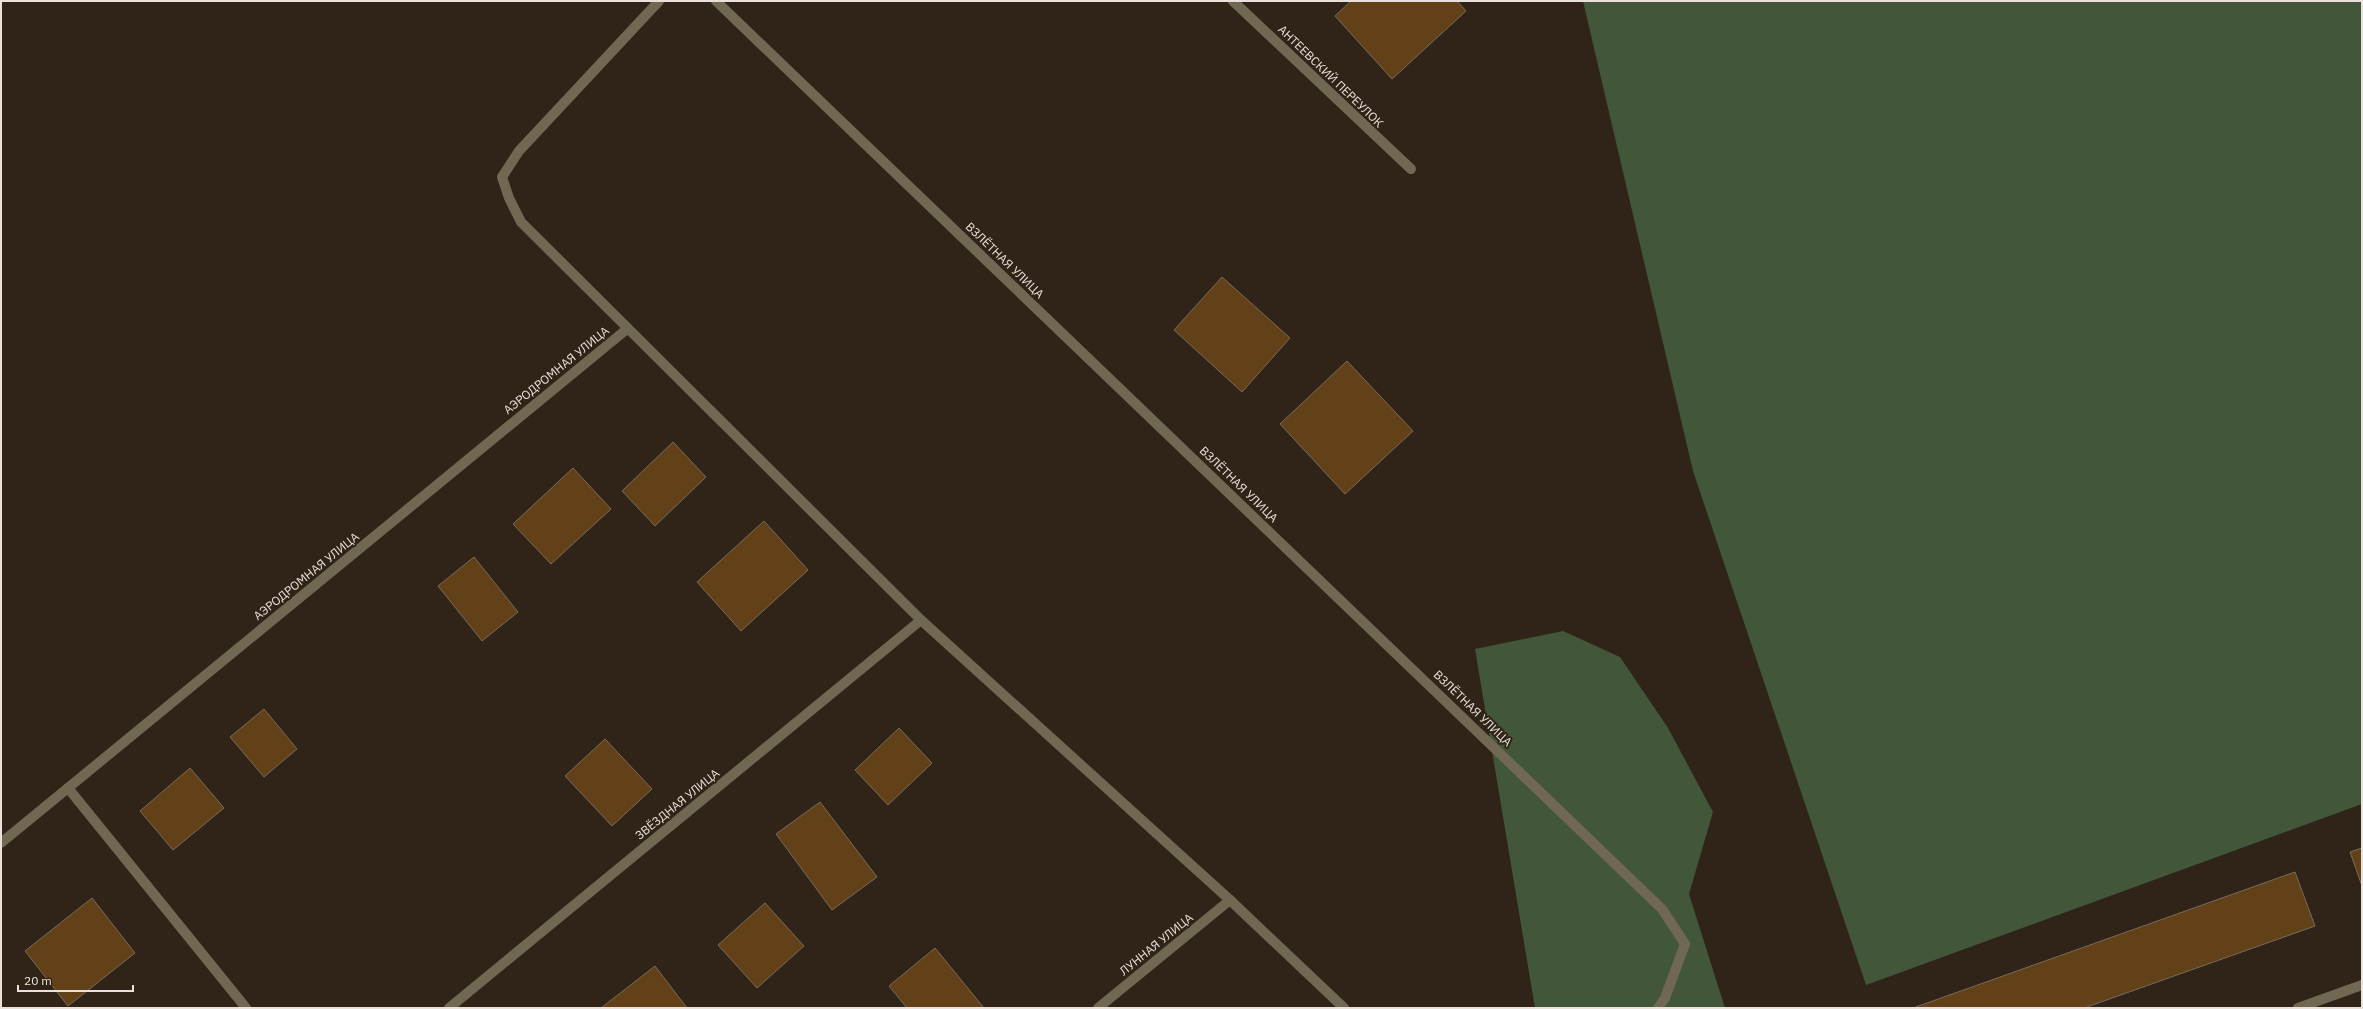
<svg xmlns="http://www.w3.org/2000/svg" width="2363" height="1009" font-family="'IBM Plex Sans',sans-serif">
<rect width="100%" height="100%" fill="#302418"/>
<g fill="#42563a">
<path d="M 1583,1 L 2362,1 L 2362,804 L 1866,985 L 1693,471 Z"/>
<path d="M 1563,631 L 1620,657 L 1668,728 L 1713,812 L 1689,894 L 1725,1008 L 1535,1008 L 1475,649 Z"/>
</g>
<g fill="#624119" stroke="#796b5c">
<path d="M 1351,1 L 1457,1 L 1466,11 L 1392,79 L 1335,16 Z"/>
<path d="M 1222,277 L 1290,338 L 1242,392 L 1174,330 Z"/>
<path d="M 1347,361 L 1413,431 L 1345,494 L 1280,424 Z"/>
<path d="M 673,442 L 706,477 L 655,526 L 622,491 Z"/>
<path d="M 573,468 L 611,509 L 551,564 L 513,524 Z"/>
<path d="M 764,521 L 808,570 L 741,631 L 697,582 Z"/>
<path d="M 474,557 L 518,612 L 482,641 L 438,586 Z"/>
<path d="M 264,709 L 297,749 L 264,777 L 230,737 Z"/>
<path d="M 899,728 L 932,763 L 888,805 L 855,770 Z"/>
<path d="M 605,739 L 652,789 L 612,826 L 565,776 Z"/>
<path d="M 190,768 L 224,808 L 173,850 L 140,811 Z"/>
<path d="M 820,802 L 877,877 L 832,910 L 776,834 Z"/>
<path d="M 2362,848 L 2362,886 L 2350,852 Z"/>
<path d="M 2295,872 L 2315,926 L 2084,1008 L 1913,1008 Z"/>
<path d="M 92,898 L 135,953 L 68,1006 L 25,951 Z"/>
<path d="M 765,903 L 804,946 L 757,988 L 718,945 Z"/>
<path d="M 935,948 L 984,1008 L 907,1008 L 889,986 Z"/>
<path d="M 655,966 L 687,1008 L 601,1008 Z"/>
</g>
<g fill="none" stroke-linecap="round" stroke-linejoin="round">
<g stroke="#716854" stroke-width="10">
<path d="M 659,1 L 519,151 L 502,177 L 509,198 L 521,222 L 921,620 L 1230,900 L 1344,1008"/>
<path d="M 716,1 L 1662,909 L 1685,944 L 1665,998 L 1658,1008"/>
<path d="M 1233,1 L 1411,169"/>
<path d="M 68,788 L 246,1008"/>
<path d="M 1,843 L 627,329"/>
<path d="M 449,1008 L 921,620"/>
<path d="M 1098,1008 L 1230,900"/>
<path d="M 2298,1008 L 2362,985"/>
</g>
</g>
<g text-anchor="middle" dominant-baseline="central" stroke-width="4" stroke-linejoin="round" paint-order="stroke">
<g font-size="12" fill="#eae2da" stroke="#302418">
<text transform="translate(1331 76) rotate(44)">АНТЕЕВСКИЙ ПЕРЕУЛОК</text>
<text transform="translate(1005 260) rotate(44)">ВЗЛЁТНАЯ УЛИЦА</text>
<text transform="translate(556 370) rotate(-39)">АЭРОДРОМНАЯ УЛИЦА</text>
<text transform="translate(1239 484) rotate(44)">ВЗЛЁТНАЯ УЛИЦА</text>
<text transform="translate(306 576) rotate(-39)">АЭРОДРОМНАЯ УЛИЦА</text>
<text transform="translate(1473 708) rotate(44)">ВЗЛЁТНАЯ УЛИЦА</text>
<text transform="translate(677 804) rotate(-39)">ЗВЁЗДНАЯ УЛИЦА</text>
<text transform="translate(1156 944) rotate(-39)">ЛУННАЯ УЛИЦА</text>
</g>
</g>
<rect width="2363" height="1009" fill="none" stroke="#eae2da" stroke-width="4"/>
<path d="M18 985v6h115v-6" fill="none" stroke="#eae2da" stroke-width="2"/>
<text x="24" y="985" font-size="12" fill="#eae2da" stroke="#302418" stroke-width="3" paint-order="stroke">20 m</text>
</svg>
